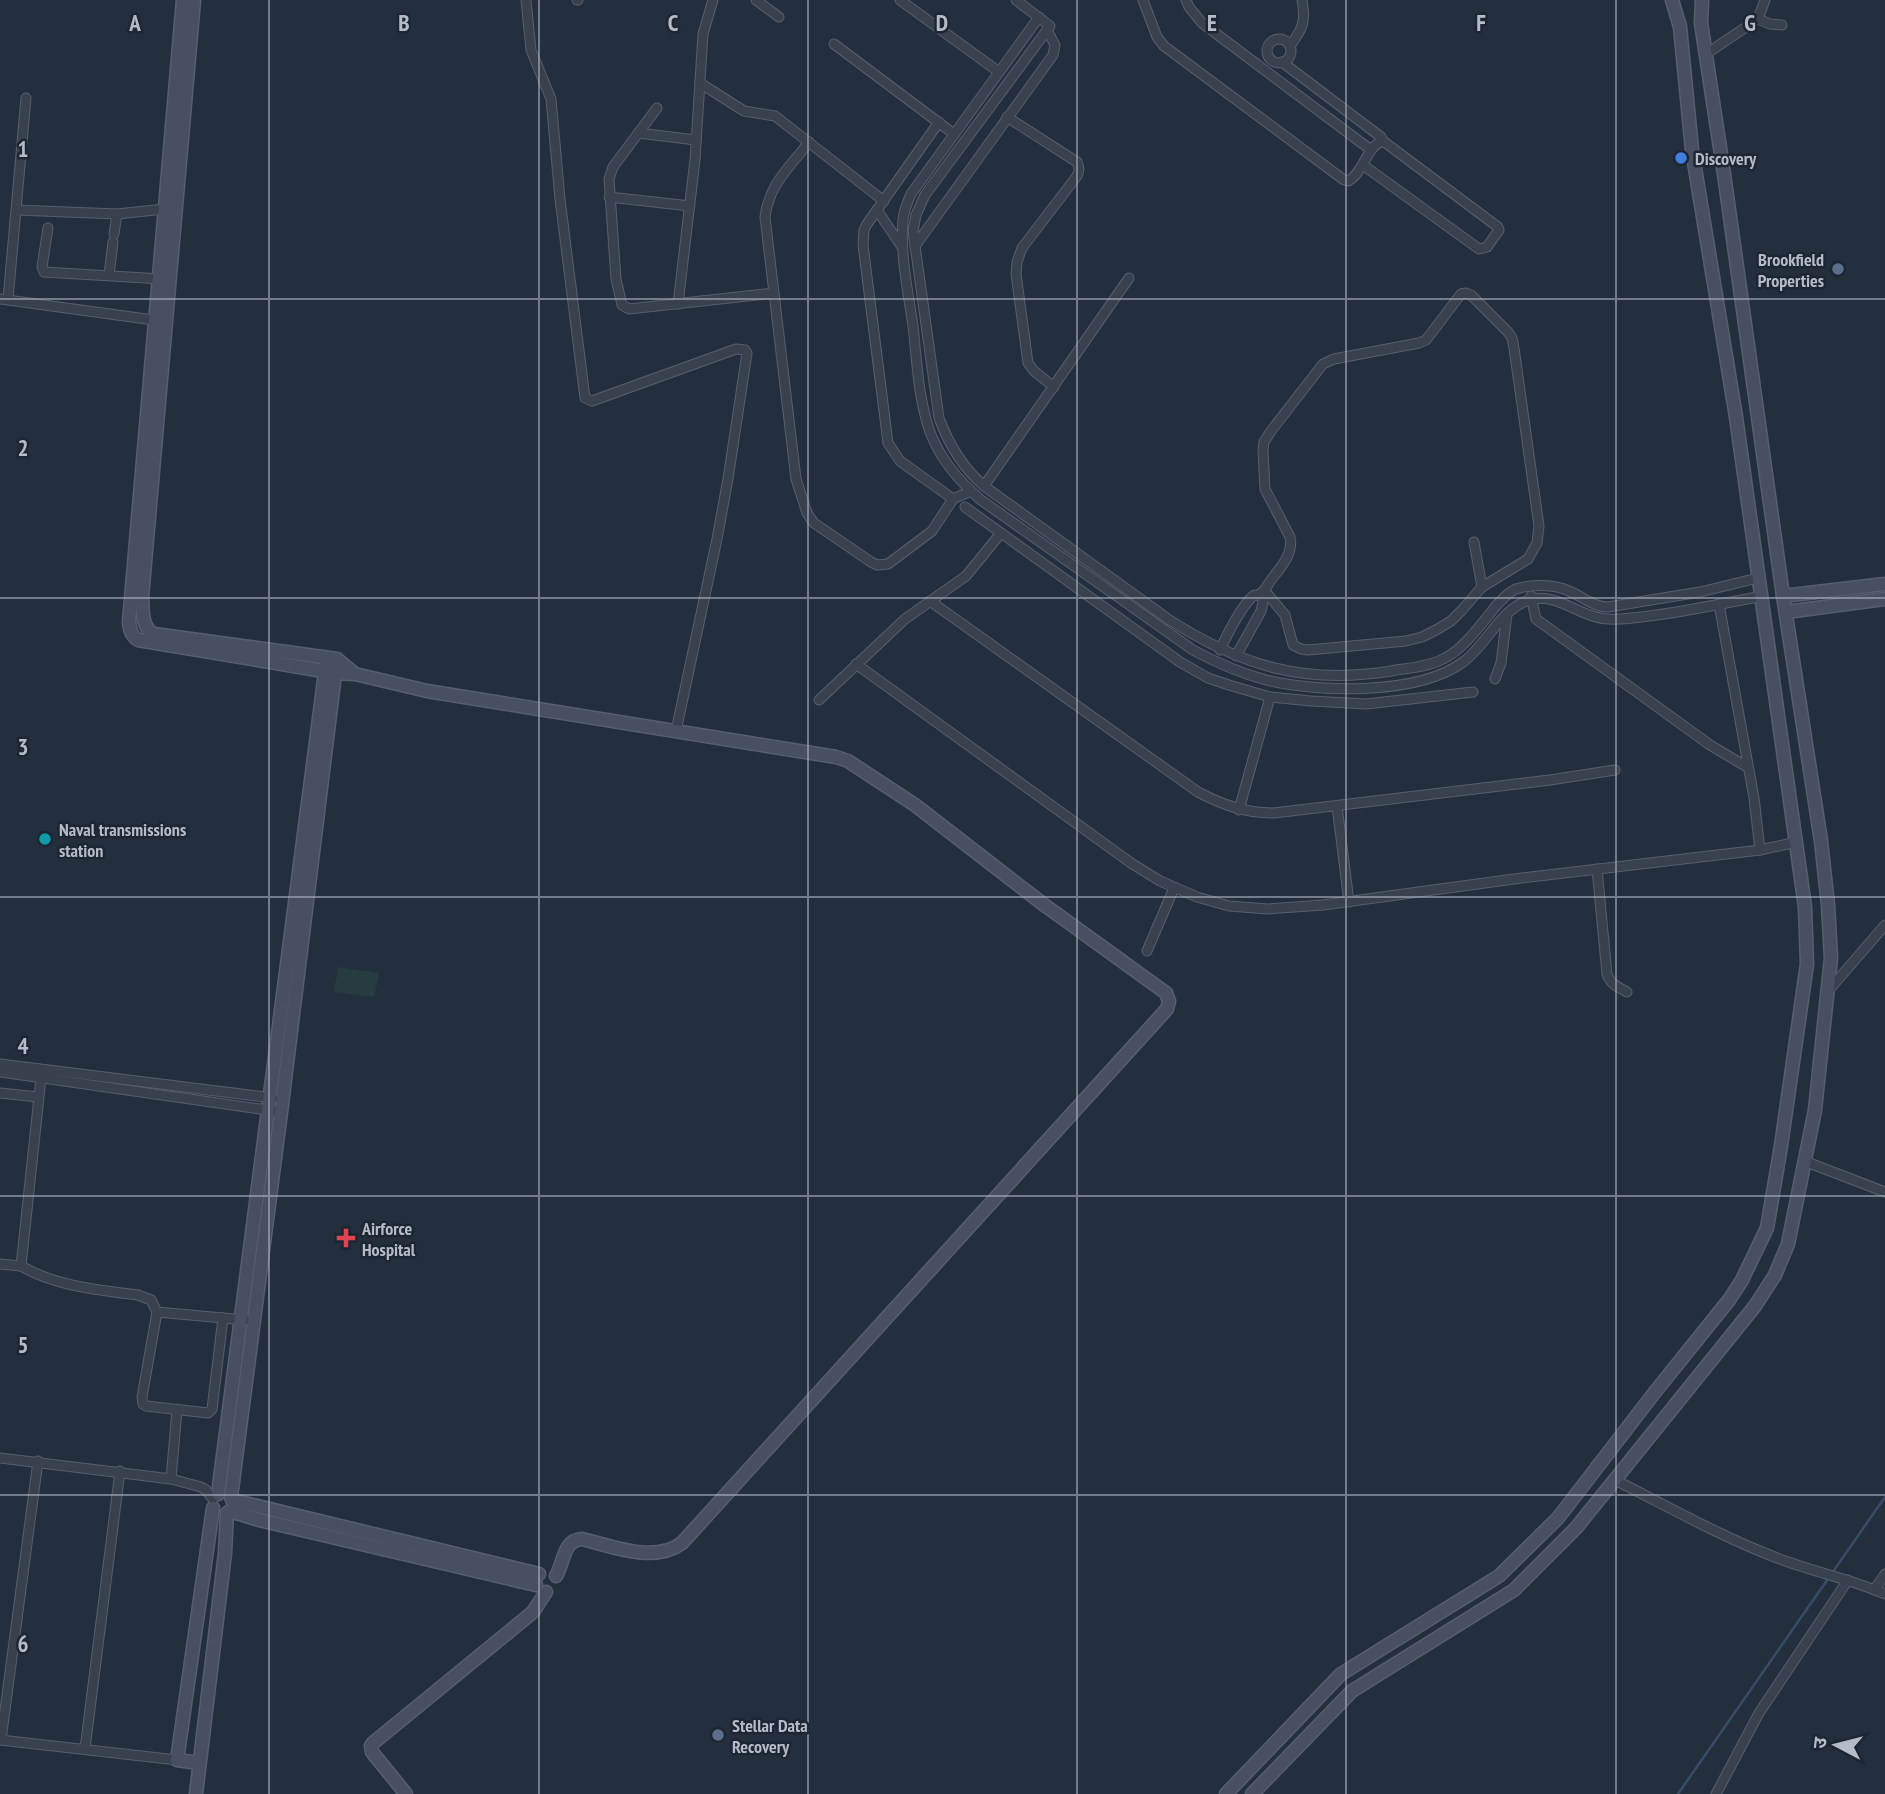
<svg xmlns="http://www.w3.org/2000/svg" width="1885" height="1794" font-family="'PT Sans Narrow','Noto Sans Devanagari',sans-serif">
<rect width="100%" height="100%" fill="#242f3e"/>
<path fill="#263c3f" d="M 338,967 L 379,973 L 374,997 L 334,992 Z"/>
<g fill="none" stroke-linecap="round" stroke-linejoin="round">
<path stroke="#394c67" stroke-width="2.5" d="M 1678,1794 L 1885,1497"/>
<defs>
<g id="street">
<path d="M 526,0 L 531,50 L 551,99 L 560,199 L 585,398 L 592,401 L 736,349 L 745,350 L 747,353 L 728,479 L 717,539 L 676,731"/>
<path d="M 577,0 L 578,0"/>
<path d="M 756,0 L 779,17"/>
<path d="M 900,0 L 999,72"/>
<path d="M 1016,0 L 1050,26 L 925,195 L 916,215 L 913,231 L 939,418 C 949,445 962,467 984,486 L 1168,619 C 1241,666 1304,685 1391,671 C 1408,668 1428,667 1443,659 C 1463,650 1482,623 1496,606 C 1502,600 1508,592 1516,589 C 1532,584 1554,584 1569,591 C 1582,596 1593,607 1608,607 L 1700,592 L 1758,578"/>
<path d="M 1143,0 L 1157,37 L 1164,46 L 1344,180 L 1348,181 C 1364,173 1366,146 1383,141 L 1498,227 L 1499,230 L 1487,247 L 1479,249 L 1363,165"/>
<path d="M 1186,0 L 1189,7 L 1202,23 L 1371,150"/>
<path d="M 1039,17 L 911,194 C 907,203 904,210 903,220 C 900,255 908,291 913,326 C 917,361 918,398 930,432 C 941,460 958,480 981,500 L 1193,650 C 1217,663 1240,673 1266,680 C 1319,693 1419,695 1463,662 C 1488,644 1501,606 1533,599 C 1560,594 1583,619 1609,619 C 1625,620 1641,617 1657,615 C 1692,610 1727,603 1762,596"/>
<path d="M 1758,19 L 1765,0"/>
<circle cx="1279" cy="51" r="12"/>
<path d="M 834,44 L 954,134"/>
<path d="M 1290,46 C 1303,28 1306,22 1302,0"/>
<path d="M 1706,54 L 1758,19 L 1770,24 L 1782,25"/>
<path d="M 1282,62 L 1381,137 L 1383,141"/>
<path d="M 700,83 L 744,111 L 775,116 L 884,201"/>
<path d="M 657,108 L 613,167 L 609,179 L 616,279 L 622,305 L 629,309 L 774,293"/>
<path d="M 1007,117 L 1077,162 C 1079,167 1080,170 1077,176 L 1022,248 L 1017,262 L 1016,274 L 1028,363 L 1034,371 L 1054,387"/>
<path d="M 939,122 L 867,224 L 864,230 L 863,245 L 888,443 L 900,461 L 953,499"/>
<path d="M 638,133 L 696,140"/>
<path d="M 809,142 C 790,167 769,184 765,217 L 796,479 L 807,513 L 814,523 L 871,562 L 877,565 L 888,564 L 932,531 L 953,499 L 971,491"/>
<path d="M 609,197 L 690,206"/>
<path d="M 17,210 L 117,214 L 165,209"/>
<path d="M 877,210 L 902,247"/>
<path d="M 48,228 L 42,267 L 44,272 L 162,279"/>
<path d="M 114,234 L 117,214"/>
<path d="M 915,246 L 1053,55 L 1055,45 L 1047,30"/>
<path d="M 109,275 L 113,242"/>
<path d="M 0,299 L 161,321"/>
<path d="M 8,299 L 26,98"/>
<path d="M 678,304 L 695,160 L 703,34 L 713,0"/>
<path d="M 984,486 L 1129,278"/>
<path d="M 965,507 L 1180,662 L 1208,678 L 1232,686 L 1270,697 L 1311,701 L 1366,704 L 1473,692"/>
<path d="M 1474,542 L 1482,587"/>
<path d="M 1531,596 L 1536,619 L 1710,745 L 1747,767"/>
<path d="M 930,601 L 1198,792 C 1223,805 1245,813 1274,813 L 1550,780 L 1615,770"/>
<path d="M 1719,604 L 1754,798 L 1760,850"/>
<path d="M 1220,650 C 1227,635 1240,609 1251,598 C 1259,591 1253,599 1261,593 C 1265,591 1268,584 1271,580 C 1280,568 1294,554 1290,537 L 1265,489 L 1263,450 L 1264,442 L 1271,431 L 1323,364 L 1334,359 L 1419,343 L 1426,340 L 1461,294 L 1466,293 L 1471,295 L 1508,332 L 1512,338 L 1514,348 L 1539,526 L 1537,543 L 1528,559 L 1482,587 L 1462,610 L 1451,621 L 1436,630 L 1422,637 L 1406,641 L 1308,650 L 1301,649 L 1293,645 L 1285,615 L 1264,590"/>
<path d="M 1236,656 L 1261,611 L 1263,602 L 1262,593"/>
<path d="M 856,664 L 1131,863 L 1160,881 L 1197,897 L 1229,906 L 1268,909 L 1323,905 L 1514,879 L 1760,850 L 1797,842"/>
<path d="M 1495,679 L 1501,663 L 1507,614"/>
<path d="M 819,700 L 905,619 L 966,576 L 1001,533"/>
<path d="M 1337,806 L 1349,902"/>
<path d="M 1239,810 L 1270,697"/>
<path d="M 1597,869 L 1607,974 C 1610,984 1618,987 1627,992"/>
<path d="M 1147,951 L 1174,888"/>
<path d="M 1828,991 L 1885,925"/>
<path d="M 0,1064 L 273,1098"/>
<path d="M 0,1072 L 281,1112"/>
<path d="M 0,1093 L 38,1097"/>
<path d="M 1804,1161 L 1885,1192"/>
<path d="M 0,1264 L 21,1266 L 41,1078"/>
<path d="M 21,1266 C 55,1286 99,1290 138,1295 L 151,1300 L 157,1312 L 142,1397 L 143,1404 L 146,1406 L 208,1413 L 212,1409 L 223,1318"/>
<path d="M 157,1312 L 245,1320"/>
<path d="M 0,1458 L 171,1479 L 201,1487 L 206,1490 L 213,1499"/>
<path d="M 171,1479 L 177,1410"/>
<path d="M 1615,1480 C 1667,1506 1718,1535 1772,1556 C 1809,1571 1848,1578 1885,1594"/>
<path d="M 1874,1590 L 1885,1574"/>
<path d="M 0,1740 L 177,1760"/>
<path d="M 1,1740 L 38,1461"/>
<path d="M 85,1749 L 120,1471"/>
<path d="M 1716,1794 L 1759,1713 L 1848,1580"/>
</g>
<g id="secondary">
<path d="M 183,0 L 129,622 C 130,631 131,635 138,640 L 335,673 L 355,674 L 427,691 L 836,757 L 848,761 L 915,805 L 1043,904 L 1166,993 L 1169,1001 L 1167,1009 L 682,1543 C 654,1564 612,1546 582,1539 C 563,1540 564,1563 556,1576"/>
<path d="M 194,0 L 142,597 C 143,611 141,627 154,634 L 337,659 L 355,674"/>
<path d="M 1783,596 L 1885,584"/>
<path d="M 1786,612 L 1885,599"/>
<path d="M 218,1494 L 326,665"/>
<path d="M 231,1497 L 281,1112 L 336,666"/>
<path d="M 232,1500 L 539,1574"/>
<path d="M 230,1511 L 259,1520 L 536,1585"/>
<path d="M 199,1763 L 177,1760 L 213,1508"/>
<path d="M 196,1794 L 225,1553 L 227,1513"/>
<path d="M 406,1794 L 372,1752 L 371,1746 L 373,1743 L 533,1612 L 546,1592"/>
<path d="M 1226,1794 L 1341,1674 L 1499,1576 L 1558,1518 L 1655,1392 L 1729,1300 L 1742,1280 L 1767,1228 L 1781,1146 L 1807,964 L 1805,907 L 1736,417 L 1692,150 L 1680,27 L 1672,0"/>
<path d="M 1252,1794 L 1352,1691 L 1514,1590 L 1576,1528 L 1755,1306 L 1775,1275 L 1788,1244 L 1815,1110 L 1831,958 L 1828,905 L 1821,841 L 1783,596 L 1724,174 L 1701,23 L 1702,0"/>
</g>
</defs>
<use href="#street" stroke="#565f6c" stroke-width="11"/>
<use href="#secondary" stroke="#565f6c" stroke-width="15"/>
<use href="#street" stroke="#38414e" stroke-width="9"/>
<use href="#secondary" stroke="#465061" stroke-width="12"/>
</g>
<path fill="none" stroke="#b4bcc9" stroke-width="2" stroke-opacity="0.55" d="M 269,0 L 269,1794M 539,0 L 539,1794M 808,0 L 808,1794M 1077,0 L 1077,1794M 1346,0 L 1346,1794M 1616,0 L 1616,1794M 0,299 L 1885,299M 0,598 L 1885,598M 0,897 L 1885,897M 0,1196 L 1885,1196M 0,1495 L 1885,1495"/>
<circle fill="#3f7fe0" stroke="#1d2633" stroke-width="2.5" cx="1681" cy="158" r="7"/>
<g fill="#5c6f8a" stroke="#1d2633" stroke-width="2.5">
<circle cx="1838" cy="269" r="7"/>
<circle cx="718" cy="1735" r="7"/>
</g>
<circle fill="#0f9aa8" stroke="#1d2633" stroke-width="2.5" cx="45" cy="839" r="7"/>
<path fill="#e0444e" stroke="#1d2633" stroke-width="2.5" d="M342.5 1227.5h7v7h7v7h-7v7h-7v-7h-7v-7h7z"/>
<g text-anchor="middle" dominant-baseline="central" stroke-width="5" stroke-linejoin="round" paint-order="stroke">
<g font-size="18" font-weight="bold" fill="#b4bcc9" stroke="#1d2633" text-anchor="start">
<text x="1695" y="158">Discovery</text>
<text x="1824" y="259" text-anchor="end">Brookfield<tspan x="1824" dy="21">Properties</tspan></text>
<text x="59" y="829">Naval transmissions<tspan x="59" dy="21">station</tspan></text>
<text x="362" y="1228">Airforce<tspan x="362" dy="21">Hospital</tspan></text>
<text x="732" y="1725">Stellar Data<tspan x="732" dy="21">Recovery</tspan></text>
</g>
</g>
<g font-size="23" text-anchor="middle" font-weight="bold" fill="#b4bcc9" stroke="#1d2633" stroke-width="5" stroke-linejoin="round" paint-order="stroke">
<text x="135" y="31">A</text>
<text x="404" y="31">B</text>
<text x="673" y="31">C</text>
<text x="942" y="31">D</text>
<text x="1212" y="31">E</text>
<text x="1481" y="31">F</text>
<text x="1750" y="31">G</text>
<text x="23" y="157">1</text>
<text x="23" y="456">2</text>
<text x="23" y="755">3</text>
<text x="23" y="1054">4</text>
<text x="23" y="1353">5</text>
<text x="23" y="1652">6</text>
</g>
<g transform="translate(1836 1745) rotate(277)" stroke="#1d2633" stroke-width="5" paint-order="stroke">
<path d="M0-5L12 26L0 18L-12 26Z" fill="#b4bcc9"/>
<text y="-10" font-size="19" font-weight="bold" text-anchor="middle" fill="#b4bcc9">उ</text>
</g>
</svg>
